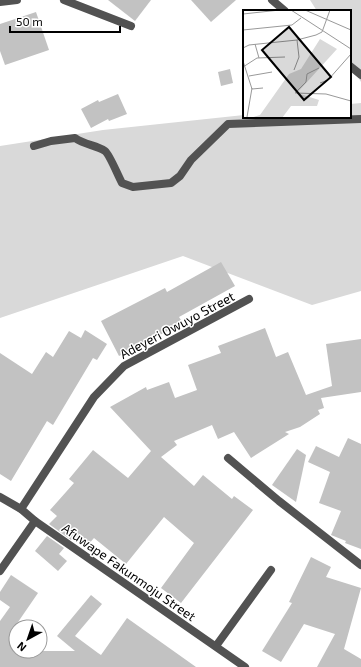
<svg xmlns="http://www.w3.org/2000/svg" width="361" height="667" font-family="'Exo 2',sans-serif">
<rect width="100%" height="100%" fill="#fff"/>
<g fill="#d9d9d9">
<path d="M 310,0 L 361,0 L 361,82 L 350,64 L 350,11 L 317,11 Z"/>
<path d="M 361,103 L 361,291 L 312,305 L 183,256 L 0,318 L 0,146 L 103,130 L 244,115 L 244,117 L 350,117 L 350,104 Z"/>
</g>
<g fill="#c2c2c2">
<path d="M 108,0 L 151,0 L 135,21 Z"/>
<path d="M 191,0 L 236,0 L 211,22 Z"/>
<path d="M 36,12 L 49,50 L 5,65 L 0,51 L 0,24 Z"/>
<path d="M 230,69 L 233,83 L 221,86 L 218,72 Z"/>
<path d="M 118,94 L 127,114 L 109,121 L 108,119 L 91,128 L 81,109 L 98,100 L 99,102 Z"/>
<path d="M 221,262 L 235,286 L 179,317 L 183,323 L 119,356 L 101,321 L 165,288 L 167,292 Z"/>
<path d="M 265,328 L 276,357 L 288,352 L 306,395 L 332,386 L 326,344 L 361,339 L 361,392 L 321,398 L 324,408 L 318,410 L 320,414 L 300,427 L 285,432 L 289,434 L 251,458 L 234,432 L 218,439 L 212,425 L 174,441 L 177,445 L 161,457 L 194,486 L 203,475 L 232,499 L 234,496 L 253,510 L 181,603 L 161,588 L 194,543 L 164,517 L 126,564 L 94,538 L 87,546 L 75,536 L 71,540 L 49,524 L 57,516 L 50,510 L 74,483 L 69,479 L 93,450 L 128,478 L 151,451 L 110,407 L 146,387 L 147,390 L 169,382 L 175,398 L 197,390 L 188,365 L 221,353 L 218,346 Z"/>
<path d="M 85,330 L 107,344 L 97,360 L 93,358 L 53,425 L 47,421 L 11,481 L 0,474 L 0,353 L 32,374 L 46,352 L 53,357 L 69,331 L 81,338 Z"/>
<path d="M 348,438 L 361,444 L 361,549 L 345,543 L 346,541 L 331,535 L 341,511 L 319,503 L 330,472 L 308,462 L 316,446 L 339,457 Z"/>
<path d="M 297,449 L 306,455 L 296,502 L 272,485 Z"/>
<path d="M 47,536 L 64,548 L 59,554 L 67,561 L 58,571 L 35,551 Z"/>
<path d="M 311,557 L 331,567 L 326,577 L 361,588 L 344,649 L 361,659 L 361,667 L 317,667 L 335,634 L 304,624 L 281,662 L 262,651 L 292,603 L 289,602 Z"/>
<path d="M 11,575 L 38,593 L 16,625 L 16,651 L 75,651 L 57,636 L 91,595 L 102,604 L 75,636 L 98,653 L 101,655 L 127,618 L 196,667 L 0,667 L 0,621 L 10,607 L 0,600 L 0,592 Z"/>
</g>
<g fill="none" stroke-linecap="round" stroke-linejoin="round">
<g stroke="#525252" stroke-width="8">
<path d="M 0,571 L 35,521"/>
<path d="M 216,646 L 271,570"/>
</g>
<g stroke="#525252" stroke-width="8">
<path d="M 64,0 L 131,26"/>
<path d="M 272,0 L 285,11"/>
<path d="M 0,2 L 17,0"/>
<path d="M 350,66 L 361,75"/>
<path d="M 34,146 L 51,141 L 75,138 C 85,145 96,145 105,151 C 110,155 118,176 122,183 L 133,187 L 171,183 L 180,176 L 191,160 L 228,124 L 361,119"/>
<path d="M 228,458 L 279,501 L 361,565"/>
<path d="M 0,497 L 21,509 L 35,521 L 245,667"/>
<path d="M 21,509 L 94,397 L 124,366 L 249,299"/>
</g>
</g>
<g text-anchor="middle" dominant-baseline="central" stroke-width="3" stroke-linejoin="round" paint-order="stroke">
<g font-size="13" fill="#000" stroke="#fff">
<text transform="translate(177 325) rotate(-28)">Adeyeri Owuyo Street</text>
<text transform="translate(129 572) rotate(35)">Afuwape Fakunmoju Street</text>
</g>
</g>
<g transform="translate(243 10)">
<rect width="108" height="108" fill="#fff"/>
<path d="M 77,29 L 94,39 L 54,83 L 76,90 L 74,96 L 48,96 L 39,108 L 7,108 L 17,105 L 46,64 L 58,59 Z" fill="#d9d9d9"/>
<path fill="none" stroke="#999" stroke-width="1" d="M 48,0 L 108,39M 62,0 L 108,20M 0,4 L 37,0M 0,20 L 49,15 L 58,8M 12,34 L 16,48M 0,38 L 6,35 L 54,30 L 73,25 L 79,22 L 87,0M 0,51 L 9,79 L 20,78M 0,57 L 14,48 L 42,47M 76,58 L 64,64 L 63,72 L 52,83 L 83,84 L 108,91M 51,60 L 56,47 L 54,30M 6,66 L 29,62M 77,73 L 85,70 L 108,44M 4,107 L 9,78"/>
<path fill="#000" fill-opacity="0.15" stroke="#000" stroke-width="2" d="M 46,17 L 88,67 L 61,90 L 19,40 Z"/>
<rect width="108" height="108" fill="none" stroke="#000" stroke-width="2"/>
</g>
<g transform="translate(28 639) rotate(220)"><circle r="19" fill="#ffffff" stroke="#999999"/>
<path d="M0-3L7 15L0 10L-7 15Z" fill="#000000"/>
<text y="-6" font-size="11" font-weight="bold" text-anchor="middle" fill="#000000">N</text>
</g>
<path d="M10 26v6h110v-6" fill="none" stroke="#000000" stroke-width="2"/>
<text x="16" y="26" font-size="12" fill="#000000" stroke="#ffffff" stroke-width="3" paint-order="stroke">50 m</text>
</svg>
